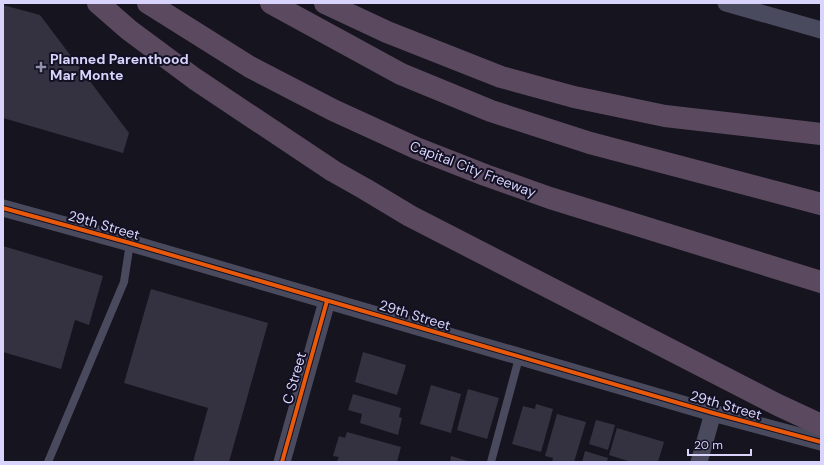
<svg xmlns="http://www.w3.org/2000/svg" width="824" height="465" font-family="'DM Sans',sans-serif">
<rect width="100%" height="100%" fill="#16141e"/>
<g fill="#343240">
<path d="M 3,5 L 40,15 L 129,133 L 123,153 L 3,118 Z"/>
<path d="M 3,246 L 103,276 L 89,325 L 75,320 L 61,369 L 3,352 Z"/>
<path d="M 151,289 L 268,323 L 229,462 L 193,462 L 208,408 L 124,383 Z"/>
<path d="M 363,352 L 406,365 L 397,395 L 355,382 Z"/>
<path d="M 431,385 L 461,394 L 451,433 L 420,424 Z"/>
<path d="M 468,389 L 499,398 L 487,439 L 457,430 Z"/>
<path d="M 353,394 L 401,408 L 399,417 L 402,418 L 398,435 L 360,423 L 362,414 L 348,410 Z"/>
<path d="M 536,404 L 553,409 L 541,452 L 512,444 L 523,406 L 535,409 Z"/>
<path d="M 557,414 L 586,422 L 574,462 L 552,462 L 553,458 L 545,456 Z"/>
<path d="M 596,420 L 615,425 L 608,450 L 589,444 Z"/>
<path d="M 617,428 L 664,442 L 658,462 L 631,462 L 609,455 Z"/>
<path d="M 347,432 L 401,447 L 397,462 L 342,462 L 337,461 L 339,457 L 333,456 L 339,436 L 345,438 Z"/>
<path d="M 585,451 L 608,458 L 607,462 L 582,462 Z"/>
<path d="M 451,456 L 471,462 L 450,462 Z"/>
</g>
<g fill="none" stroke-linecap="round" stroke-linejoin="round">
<g stroke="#4a4a5e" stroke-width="8">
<path d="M 48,462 L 124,282 L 130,243"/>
<path d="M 491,462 L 519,358"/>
</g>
<g stroke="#4a4a5e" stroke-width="17">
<path d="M 726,3 L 821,30"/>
<path d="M 3,208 L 130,243 L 713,413 L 821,442"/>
<path d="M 282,462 L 327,301"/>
<path d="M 699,462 L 713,413"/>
</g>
<g stroke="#5b4a5f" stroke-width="22">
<path d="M 98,3 L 129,30 L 195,79 L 333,171 L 365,189 L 410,216 L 778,405 L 821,425"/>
<path d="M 148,3 L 250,67 L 333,110 L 416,148 L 485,175 L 550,198 L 821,282"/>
<path d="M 271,3 L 401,74 L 491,111 L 590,143 L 821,204"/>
<path d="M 325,3 L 387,32 L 501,77 L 574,97 L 665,116 L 821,134"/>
</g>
<defs>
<g id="cycleway">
<path d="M 3,208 L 130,243 L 713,413 L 821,442"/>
<path d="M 282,462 L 327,301"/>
</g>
</defs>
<use href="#cycleway" stroke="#121022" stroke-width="6"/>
<use href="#cycleway" stroke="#e8590c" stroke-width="4"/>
</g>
<path fill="#9491ae" stroke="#121022" stroke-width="1.5" d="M39 61h4v4h4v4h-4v4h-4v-4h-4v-4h4z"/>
<g text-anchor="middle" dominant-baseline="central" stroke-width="4" stroke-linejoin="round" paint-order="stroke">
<g font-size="14" font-weight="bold" fill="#d8d4fc" stroke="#121022" text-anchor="start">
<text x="50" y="59">Planned Parenthood<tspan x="50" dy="16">Mar Monte</tspan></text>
</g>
<g font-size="14" fill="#d8d4fc" stroke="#121022">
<text transform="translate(473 169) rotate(21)">Capital City Freeway</text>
<text transform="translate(104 225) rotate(16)">29th Street</text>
<text transform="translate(415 315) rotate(17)">29th Street</text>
<text transform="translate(294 378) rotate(-74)">C Street</text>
<text transform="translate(726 405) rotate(16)">29th Street</text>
</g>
</g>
<rect width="824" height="465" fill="none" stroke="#d8d4fc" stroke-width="8"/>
<path d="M688 449v6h63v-6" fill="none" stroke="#d8d4fc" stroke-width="2"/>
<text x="694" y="449" font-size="12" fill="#d8d4fc" stroke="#121022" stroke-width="3" paint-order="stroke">20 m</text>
</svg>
